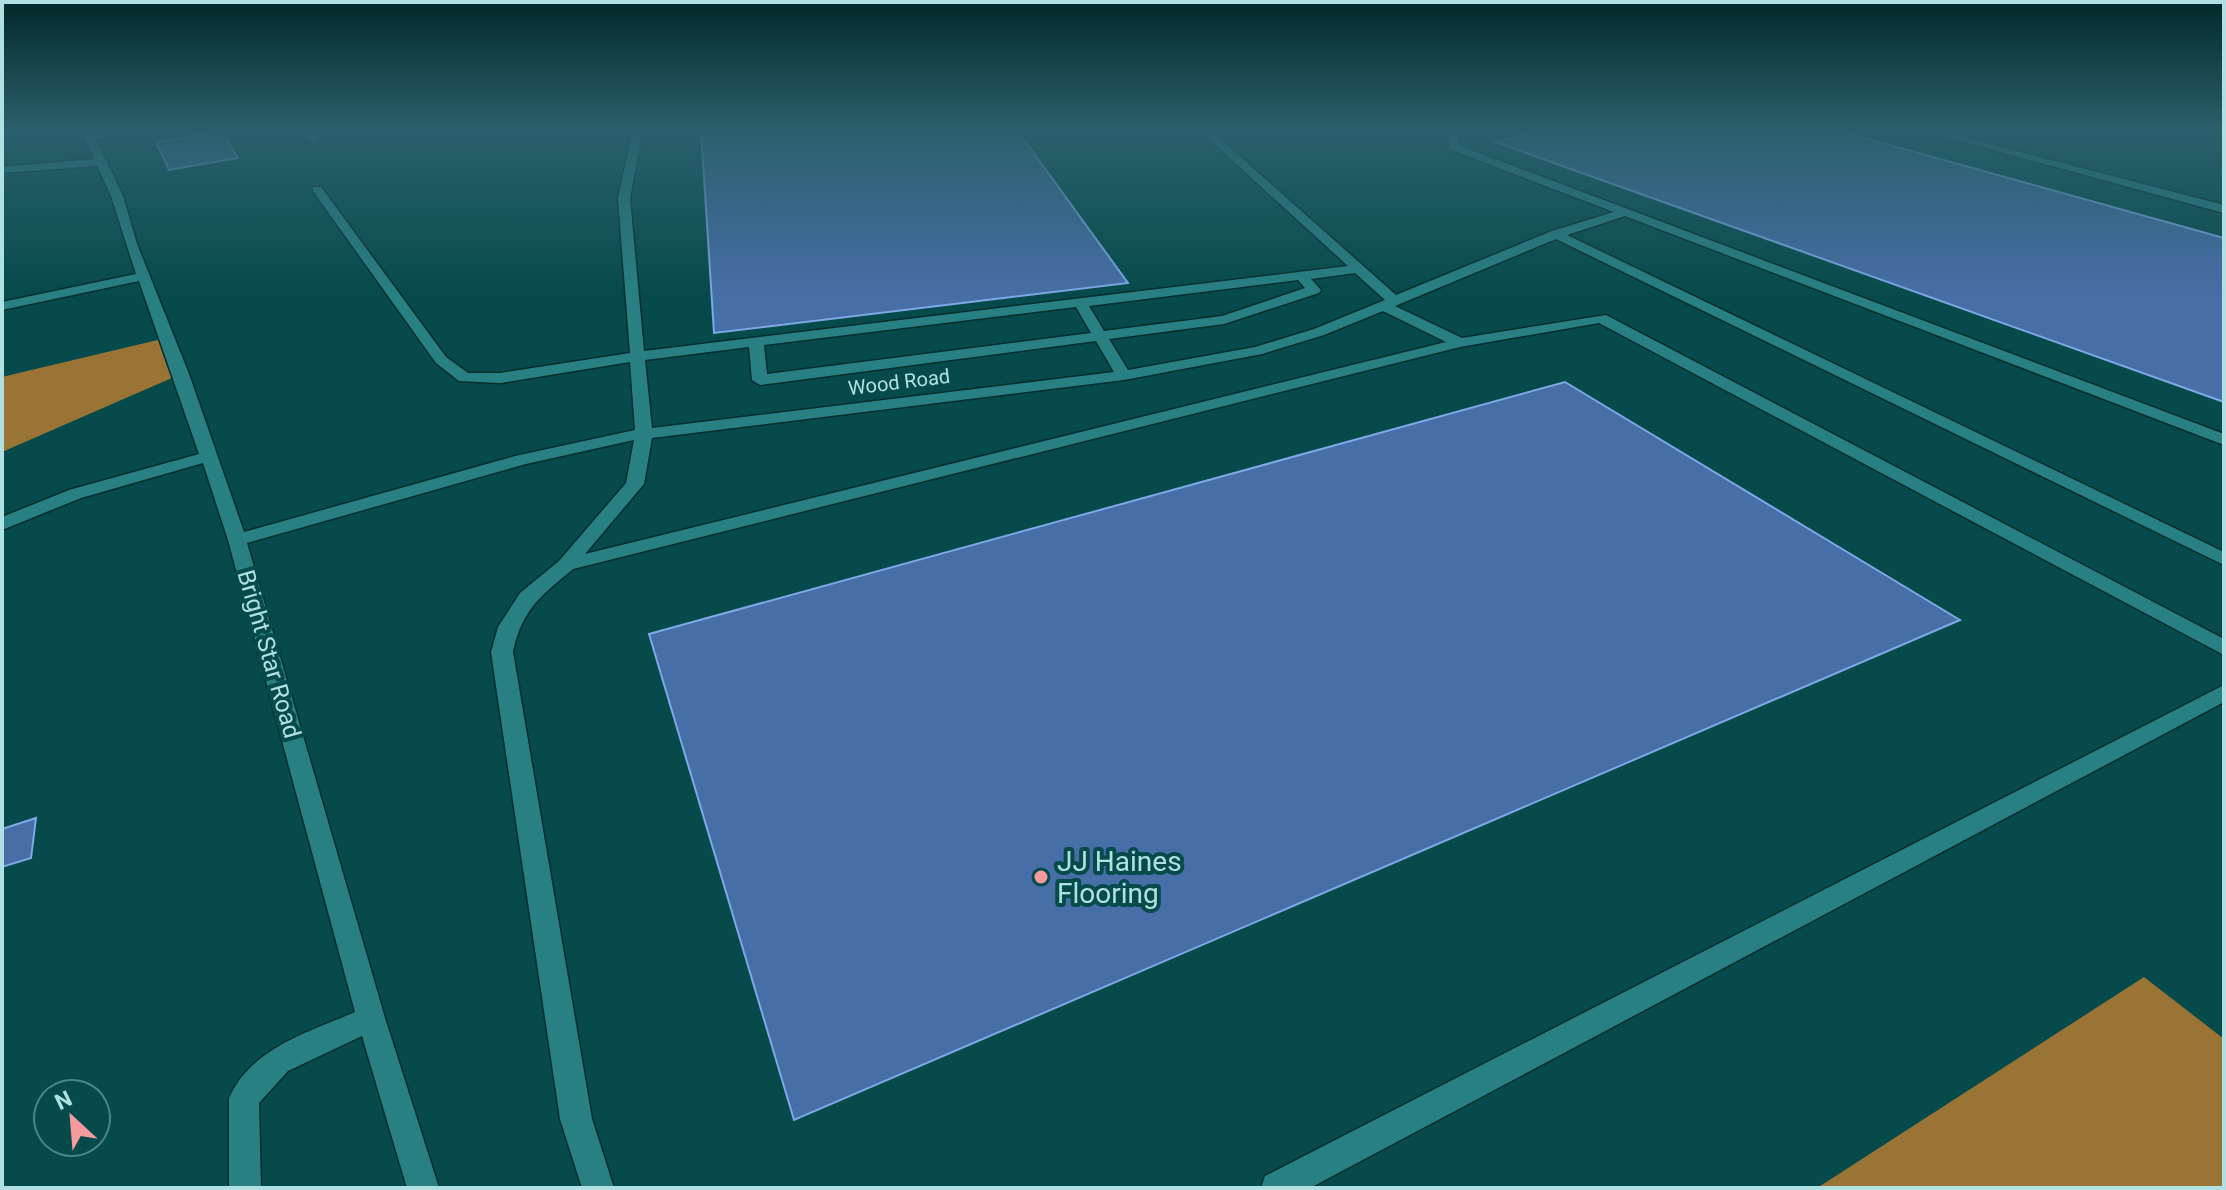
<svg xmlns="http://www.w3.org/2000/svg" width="2226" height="1190" font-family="Roboto,sans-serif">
<rect width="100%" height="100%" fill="#064a4b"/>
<g fill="#9a7434">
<path d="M 166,338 L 181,374 L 2,452 L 2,377 Z"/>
<path d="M 2144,977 L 2224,1039 L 2224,1188 L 1817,1188 Z"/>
</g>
<g fill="#466ea7" stroke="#7ea8e6" stroke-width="2">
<path d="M 701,130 L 1017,130 L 1128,283 L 714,333 Z"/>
<path d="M 1542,130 L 1836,130 L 2224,238 L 2224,402 L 1495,142 Z"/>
<path d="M 221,131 L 238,158 L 169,170 L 156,142 Z"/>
<path d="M 1565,382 L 1960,620 L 794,1120 L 649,634 Z"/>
<path d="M 36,818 L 31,858 L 2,867 L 2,829 Z"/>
</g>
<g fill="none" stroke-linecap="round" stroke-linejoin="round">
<defs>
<g id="minor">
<path d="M 81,130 L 91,130 L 93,133 L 153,130 L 96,139 L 123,196 L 137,244 L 189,374 L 244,532 L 515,456 L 635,430 L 630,362 L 500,383 L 459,381 L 436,363 L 313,191 L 313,187 L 321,187 L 446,357 L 468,373 L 500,373 L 630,353 L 618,198 L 633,130 L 643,130 L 630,198 L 644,351 L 1348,266 L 1199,130 L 1210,130 L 1396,295 L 1552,231 L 1614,212 L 1449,149 L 1450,134 L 1473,130 L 1459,138 L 1458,145 L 2224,434 L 2224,445 L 1625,216 L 1567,235 L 2224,552 L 2224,565 L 1556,239 L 1395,306 L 1462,338 L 1606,315 L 2224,639 L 2224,655 L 1599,323 L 1460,347 L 573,569 C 541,596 522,609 513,652 L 592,1119 L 614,1188 L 582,1188 L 560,1119 L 491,652 L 498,627 L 520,593 L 559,561 L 626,483 L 634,440 L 526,464 L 247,543 L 385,1018 L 439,1188 L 407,1188 L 362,1036 L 288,1071 L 259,1103 L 261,1188 L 229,1188 L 229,1098 C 251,1048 309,1032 355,1012 L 228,540 L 203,463 L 81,498 L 2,530 L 2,517 L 69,490 L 199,454 L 139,281 L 2,310 L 2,302 L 136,274 L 111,196 L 97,166 L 2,173 L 2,167 L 94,159 ZM 1355,273 L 1385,300 L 1314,329 L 1255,347 L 1128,370 L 1109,339 L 1224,324 L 1319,293 L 1321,290 L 1311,279 ZM 1298,280 L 1305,288 L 1222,316 L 1104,331 L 1089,306 ZM 1076,307 L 1091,333 L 767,374 L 764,345 ZM 1383,311 L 1446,342 L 585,554 L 644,484 L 652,438 L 1124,380 L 1262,354 L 1324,335 ZM 1096,341 L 1114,372 L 652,428 L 645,360 L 749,347 L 752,380 L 760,385 Z"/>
<path d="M 304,130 L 314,130 L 318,141 L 310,141 Z"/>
<path d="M 1920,130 L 1936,130 L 2224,205 L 2224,213 Z"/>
<path d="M 2224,685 L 2224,702 L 1310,1188 L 1261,1188 L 1265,1176 Z"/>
</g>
</defs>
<use href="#minor" stroke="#072d2e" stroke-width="3"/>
<use href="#minor" fill="#288083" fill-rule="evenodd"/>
</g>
<linearGradient id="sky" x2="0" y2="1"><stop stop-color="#032929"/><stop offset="0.44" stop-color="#2a606c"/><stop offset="1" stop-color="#2a606c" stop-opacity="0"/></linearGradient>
<rect width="2226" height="296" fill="url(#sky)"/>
<circle fill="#f59b9e" stroke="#064a4b" stroke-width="3" cx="1041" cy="877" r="8"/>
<g text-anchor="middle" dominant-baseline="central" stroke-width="8" stroke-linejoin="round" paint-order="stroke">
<g font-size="20" fill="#b0e1e2" stroke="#064a4b">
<text transform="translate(899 382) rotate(-7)">Wood Road</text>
</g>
<g font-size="24" fill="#b0e1e2" stroke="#064a4b">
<text transform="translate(269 654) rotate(74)">Bright Star Road</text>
</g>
<g font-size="28" fill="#b0e1e2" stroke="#064a4b" text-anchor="start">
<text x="1057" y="861">JJ Haines<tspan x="1057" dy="32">Flooring</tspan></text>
</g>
</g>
<rect width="2226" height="1190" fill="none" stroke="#b0e1e2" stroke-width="8"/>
<g transform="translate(72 1118) rotate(334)"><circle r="38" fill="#064a4b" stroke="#4a8687" stroke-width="2"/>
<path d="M0-6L14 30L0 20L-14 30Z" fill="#f59b9e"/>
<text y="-12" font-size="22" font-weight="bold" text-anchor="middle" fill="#b0e1e2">N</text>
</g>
</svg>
